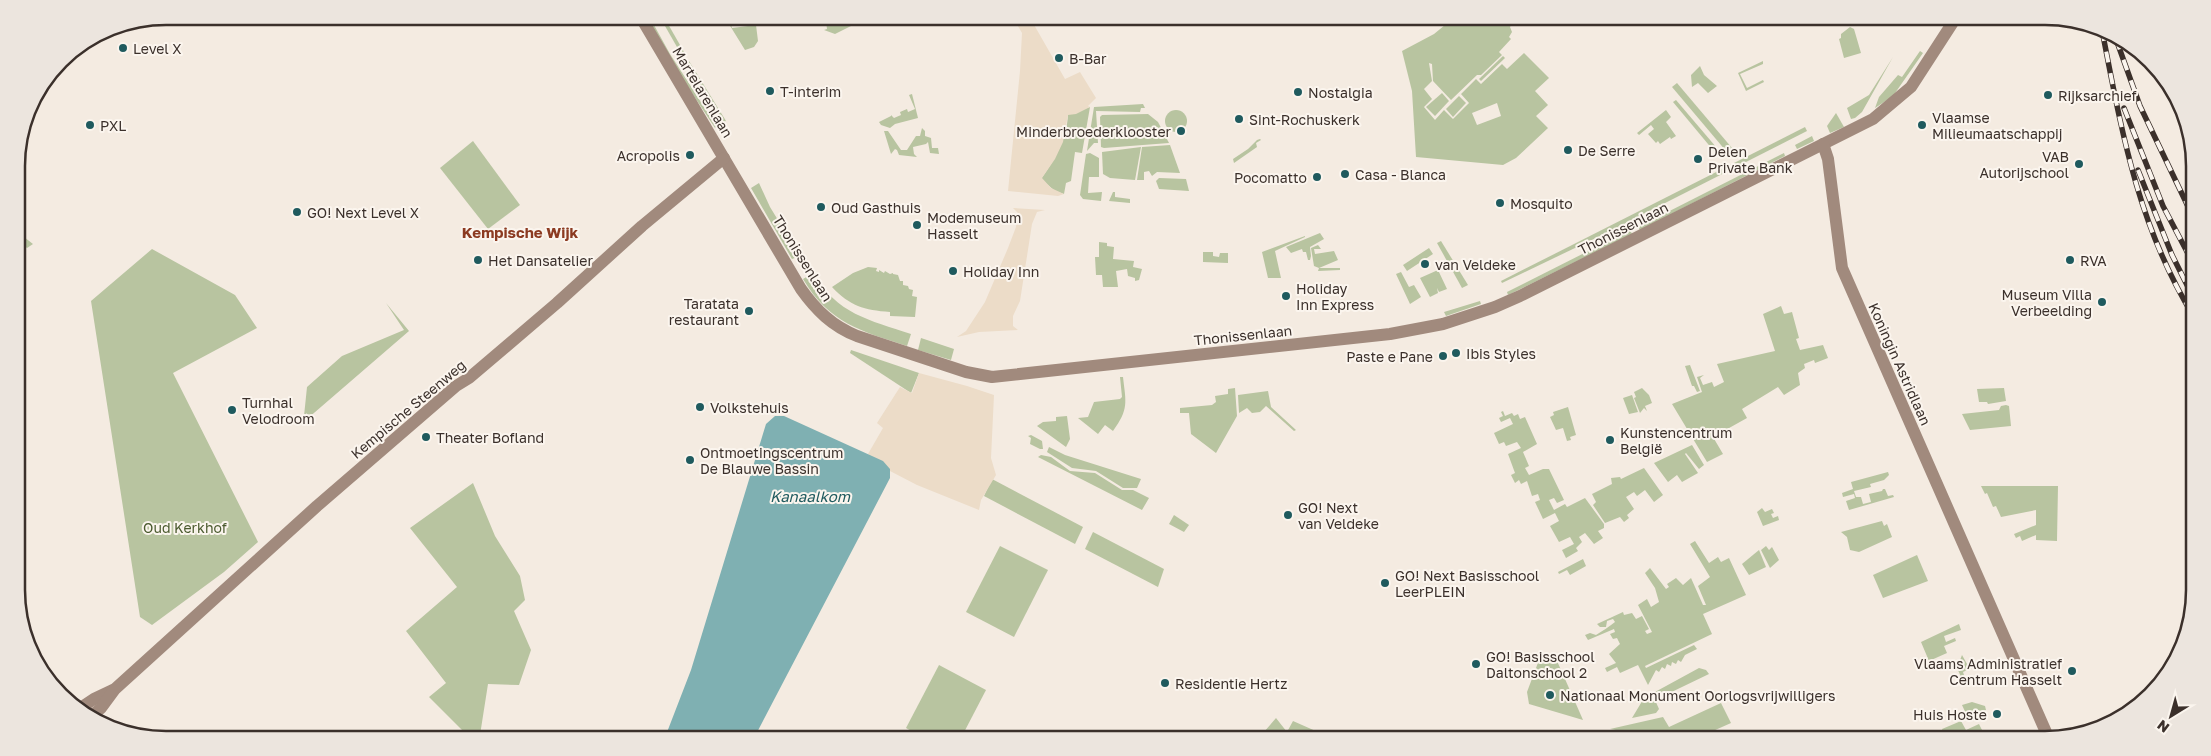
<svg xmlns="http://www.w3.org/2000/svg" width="2211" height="756" font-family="'Golos Text',sans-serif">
<rect width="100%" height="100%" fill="#f4ebe1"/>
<g fill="#b8c4a0" fill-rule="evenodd">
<path d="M 645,16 L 649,16 L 670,54 L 717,127 L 715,128 L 676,69 Z"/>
<path d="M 724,16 L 729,16 L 732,28 L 756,25 L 758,41 L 754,47 L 745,50 Z"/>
<path d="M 846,16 L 849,16 L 855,24 L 835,34 L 824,30 L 827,29 L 826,21 L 834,22 Z"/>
<path d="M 1456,16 L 1504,16 L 1508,21 L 1510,20 L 1513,22 L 1510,27 L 1512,32 L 1509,37 L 1511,39 L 1499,52 L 1502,55 L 1481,75 L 1477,75 L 1451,100 L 1433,81 L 1432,64 L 1429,63 L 1432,81 L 1424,89 L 1432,99 L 1424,107 L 1435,120 L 1444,110 L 1453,119 L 1469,103 L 1461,94 L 1476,79 L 1481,84 L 1502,64 L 1507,69 L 1524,53 L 1549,78 L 1535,91 L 1548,105 L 1536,116 L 1548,128 L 1516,158 L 1503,165 L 1416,157 L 1412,91 L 1402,51 L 1434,34 ZM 1497,103 L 1501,116 L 1477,125 L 1472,113 Z"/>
<path d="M 664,17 L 684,52 L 681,54 L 661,19 Z"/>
<path d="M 1850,27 L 1854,29 L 1861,53 L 1844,58 L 1839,39 L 1841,38 L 1841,34 Z"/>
<path d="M 1920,51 L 1923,53 L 1893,96 L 1875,108 L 1879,97 L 1898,75 L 1902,77 Z"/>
<path d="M 1503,56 L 1505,58 L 1481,81 L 1479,79 Z"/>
<path d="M 1893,57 L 1862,112 L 1855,118 L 1851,119 L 1847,108 L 1869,95 Z"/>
<path d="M 689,61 L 726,121 L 723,122 L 691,70 L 686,62 Z"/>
<path d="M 1763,61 L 1763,64 L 1740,74 L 1747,88 L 1763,80 L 1764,82 L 1746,91 L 1738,73 Z"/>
<path d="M 1700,66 L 1704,75 L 1717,86 L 1708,93 L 1698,83 L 1692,87 L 1691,75 Z"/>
<path d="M 1677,83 L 1732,148 L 1726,151 L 1672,87 Z"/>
<path d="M 1442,93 L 1449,101 L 1435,116 L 1426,107 Z"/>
<path d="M 912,94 L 918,118 L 895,124 L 890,128 L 881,125 L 879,122 L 891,116 L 891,115 L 894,118 L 901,115 L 900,112 L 907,109 L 908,112 L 915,109 L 909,95 Z"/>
<path d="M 1459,96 L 1466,103 L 1453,117 L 1446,109 Z"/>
<path d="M 1676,100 L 1722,154 L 1718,156 L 1673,102 Z"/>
<path d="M 1143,104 L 1145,108 L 1141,108 L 1140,112 L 1096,111 L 1098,143 L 1094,143 L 1087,151 L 1094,107 Z"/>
<path d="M 1090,107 L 1082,153 L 1075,152 L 1071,181 L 1066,183 L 1064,194 L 1055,191 L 1041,179 C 1055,159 1067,139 1068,114 Z"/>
<path d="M 1666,110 L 1671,117 L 1666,122 L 1676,136 L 1671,139 L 1670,137 L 1660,144 L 1658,141 L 1656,143 L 1648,134 L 1654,129 L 1651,125 L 1639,135 L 1637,133 Z"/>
<circle cx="1176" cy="121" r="11"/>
<path d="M 1836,113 L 1844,127 L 1830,133 L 1827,126 Z"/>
<path d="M 1148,114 L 1158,122 L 1169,143 L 1104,148 L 1101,147 L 1100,117 L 1102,115 Z"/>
<path d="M 1805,127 L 1807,131 L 1600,236 L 1502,283 L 1501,281 Z"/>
<path d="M 922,128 L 925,131 L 925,136 L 931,138 L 932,148 L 938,148 L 939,154 L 930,153 L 928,142 L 926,144 L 913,147 L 914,154 L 917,157 L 899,155 L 897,150 L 895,149 L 891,154 L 884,131 L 888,131 L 901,150 L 907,150 L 916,136 L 920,136 Z"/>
<path d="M 1812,136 L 1814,141 L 1797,149 L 1795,145 Z"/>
<path d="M 1260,139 L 1261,140 L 1256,143 L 1257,147 L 1234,163 L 1233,159 L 1248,149 L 1257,140 Z"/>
<path d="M 473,141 L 520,205 L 488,229 L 440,168 Z"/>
<path d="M 1170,145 L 1180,173 L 1157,172 L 1152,176 L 1149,171 L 1144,172 L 1144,180 L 1137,180 L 1142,147 Z"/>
<path d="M 1141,147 L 1135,180 L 1110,178 L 1103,174 L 1102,152 Z"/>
<path d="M 1090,153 L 1099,158 L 1099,177 L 1089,177 L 1088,193 L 1102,192 L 1101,201 L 1083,199 L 1080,195 L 1086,154 Z"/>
<path d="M 1784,153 L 1785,156 L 1640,230 L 1638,227 Z"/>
<path d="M 1159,178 L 1186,179 L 1189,191 L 1159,189 L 1156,181 Z"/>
<path d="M 759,183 L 770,207 L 800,256 L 792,259 L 751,188 Z"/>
<path d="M 1113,192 L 1115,192 L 1115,197 L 1130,199 L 1130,203 L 1109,201 Z"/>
<path d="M 20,206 L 21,207 L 19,212 L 22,214 L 19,218 L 23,221 L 21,224 L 24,227 L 22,230 L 26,234 L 24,237 L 33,244 L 27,248 L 21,243 L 22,239 L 18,238 L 20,234 L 17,232 L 17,207 Z"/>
<path d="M 1630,230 L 1632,234 L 1508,295 L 1507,292 Z"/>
<path d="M 1320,233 L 1324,239 L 1310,247 L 1311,256 L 1310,260 L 1308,260 L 1306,252 L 1303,252 L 1302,249 L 1291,253 L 1286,247 Z"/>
<path d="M 1305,236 L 1305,237 L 1275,251 L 1281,278 L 1268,278 L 1262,252 Z"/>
<path d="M 1441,241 L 1468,285 L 1462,288 L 1437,243 Z"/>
<path d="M 1099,242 L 1107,243 L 1107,246 L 1114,247 L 1113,259 L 1134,261 L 1133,267 L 1142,269 L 1139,280 L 1135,281 L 1135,278 L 1128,276 L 1127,269 L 1116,271 L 1118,287 L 1103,287 L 1102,275 L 1096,275 L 1095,257 L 1099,257 Z"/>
<path d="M 1318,245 L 1321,249 L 1314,249 L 1315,254 L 1334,251 L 1338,260 L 1319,268 L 1340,268 L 1340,270 L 1318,271 L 1319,268 L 1314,266 L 1311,248 Z"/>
<path d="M 1429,248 L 1433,254 L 1407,271 L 1403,265 Z"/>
<path d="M 152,249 L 235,295 L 257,328 L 173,373 L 258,542 L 224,572 L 152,625 L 140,617 L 91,301 Z"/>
<path d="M 1203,252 L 1213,252 L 1213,256 L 1219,257 L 1220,253 L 1228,253 L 1228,263 L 1203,262 Z"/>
<path d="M 868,267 L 877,268 L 876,271 L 879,272 L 879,270 L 884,273 L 885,271 L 890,274 L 893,273 L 893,274 L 898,275 L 900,281 L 903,281 L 903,285 L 908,286 L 909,289 L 913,290 L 912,296 L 917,297 L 915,317 L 890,316 L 890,312 C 864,310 850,306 832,287 L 853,273 Z"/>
<path d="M 1438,270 L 1447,289 L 1439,292 L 1437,288 L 1438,293 L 1430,297 L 1420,278 Z"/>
<path d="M 1401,272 L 1409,287 L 1414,285 L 1421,297 L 1410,304 L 1396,274 Z"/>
<path d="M 813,273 C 837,314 869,320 911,334 L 907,346 C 861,331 829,323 803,279 Z"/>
<path d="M 1480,301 L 1481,304 L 1446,316 L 1444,312 Z"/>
<path d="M 386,303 L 409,331 L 307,419 L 307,413 L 304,416 L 307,387 L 342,356 L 404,330 Z"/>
<path d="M 1781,306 L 1784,314 L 1792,312 L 1799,338 L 1796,339 L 1800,350 L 1823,345 L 1828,358 L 1815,363 L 1814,360 L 1804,364 L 1805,368 L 1798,373 L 1800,385 L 1784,395 L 1778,387 L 1742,409 L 1747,418 L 1713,437 L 1723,454 L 1707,462 L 1672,404 L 1702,392 L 1697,377 L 1704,375 L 1700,378 L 1703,385 L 1712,382 L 1714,387 L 1724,382 L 1717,364 L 1775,351 L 1763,314 Z"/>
<path d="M 921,338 L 954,349 L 951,360 L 918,350 Z"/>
<path d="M 851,350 L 919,373 L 911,393 L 850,353 Z"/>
<path d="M 1690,365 L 1700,391 L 1697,392 L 1694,386 L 1692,386 L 1685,366 Z"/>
<path d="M 1120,377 L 1123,377 C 1126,403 1129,409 1113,431 L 1105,425 L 1098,434 L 1078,418 L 1088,417 L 1094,402 L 1120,399 L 1122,397 Z"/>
<path d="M 1235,388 L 1237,416 L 1216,453 L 1191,434 L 1189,413 L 1180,413 L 1180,408 L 1212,405 L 1216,402 L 1215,396 L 1228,394 L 1228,389 Z"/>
<path d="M 1642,388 L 1649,395 L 1652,403 L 1645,406 L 1647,411 L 1644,408 L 1640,413 L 1634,398 L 1636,397 L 1634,392 Z"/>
<path d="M 2004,388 L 2006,401 L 1988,404 L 1987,402 L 1979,402 L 1977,389 Z"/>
<path d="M 1268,391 L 1271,407 L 1296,430 L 1294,431 L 1266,406 L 1260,412 L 1252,413 L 1247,408 L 1239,413 L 1238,395 Z"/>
<path d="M 1632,395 L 1638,412 L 1629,414 L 1623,398 Z"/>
<path d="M 2006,405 L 2009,406 L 2011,426 L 1970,430 L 1962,414 L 1999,410 L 2001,406 Z"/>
<path d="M 1568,407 L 1576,435 L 1570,437 L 1571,440 L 1567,441 L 1563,428 L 1556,430 L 1550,417 L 1554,415 L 1553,412 Z"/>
<path d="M 1503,411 L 1505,416 L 1512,413 L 1514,416 L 1518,414 L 1520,419 L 1525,417 L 1537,444 L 1523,452 L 1529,466 L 1525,468 L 1529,475 L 1543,469 L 1549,469 L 1564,500 L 1557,503 L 1554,498 L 1549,500 L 1554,510 L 1565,504 L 1567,507 L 1585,498 L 1604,524 L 1604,528 L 1598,531 L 1603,538 L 1594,544 L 1585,533 L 1579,537 L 1582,542 L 1576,548 L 1578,551 L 1566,558 L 1562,550 L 1574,544 L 1570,537 L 1559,542 L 1550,526 L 1559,521 L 1555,513 L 1543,519 L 1535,502 L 1540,500 L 1538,494 L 1532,496 L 1527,481 L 1521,484 L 1519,480 L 1515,483 L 1511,475 L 1515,473 L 1508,454 L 1521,448 L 1517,442 L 1506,446 L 1504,442 L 1499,444 L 1494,433 L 1513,424 L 1510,418 L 1501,422 L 1499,418 L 1503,416 L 1501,412 Z"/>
<path d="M 1067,416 L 1070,439 L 1066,447 L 1037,426 L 1043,422 L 1056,421 L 1056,417 Z"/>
<path d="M 1031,435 L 1042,441 L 1043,449 L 1040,449 L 1030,444 L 1031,438 L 1028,436 Z"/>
<path d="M 1692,445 L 1704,465 L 1699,469 L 1686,453 L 1685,454 L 1698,473 L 1682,482 L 1677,475 L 1668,482 L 1654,463 Z"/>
<path d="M 1049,447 L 1065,455 L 1141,479 L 1137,488 L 1123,488 L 1096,471 L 1072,468 L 1047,452 Z"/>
<path d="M 1041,455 L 1051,457 L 1070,471 L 1095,473 L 1122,490 L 1133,490 L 1149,498 L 1142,510 L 1038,457 Z"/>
<path d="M 1644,468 L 1663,495 L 1654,502 L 1645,490 L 1637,496 L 1634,492 L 1626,497 L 1634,509 L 1627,515 L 1629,518 L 1624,522 L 1620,517 L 1605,523 L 1593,505 L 1596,502 L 1592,494 L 1612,484 L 1611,478 L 1620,477 L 1621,479 Z"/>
<path d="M 1888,472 L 1889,475 L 1884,480 L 1870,484 L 1871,487 L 1854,491 L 1856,497 L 1861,497 L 1863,504 L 1871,502 L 1869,494 L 1882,491 L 1883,489 L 1885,489 L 1888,496 L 1893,495 L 1894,497 L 1849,510 L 1846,501 L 1855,498 L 1854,494 L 1843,497 L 1842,493 L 1853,489 L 1851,482 Z"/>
<path d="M 992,479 L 1083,527 L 1075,544 L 984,496 Z"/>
<path d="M 473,483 L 495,536 L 520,576 L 525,600 L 514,611 L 531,650 L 519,685 L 488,684 L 480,735 L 470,738 L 429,697 L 446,683 L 406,631 L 457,587 L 410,528 Z"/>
<path d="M 1981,486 L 2058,486 L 2057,541 L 2036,540 L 2036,535 L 2022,541 L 2020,536 L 2016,538 L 2014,534 L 2036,525 L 2036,510 L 2001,517 L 1996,506 L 1993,507 L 1987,493 L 1985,494 Z"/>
<path d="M 1762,508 L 1765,512 L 1772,509 L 1774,513 L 1771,514 L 1773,518 L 1778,516 L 1779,520 L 1763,526 L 1757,512 Z"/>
<path d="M 1174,515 L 1189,525 L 1184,532 L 1169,524 Z"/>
<path d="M 1882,521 L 1884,526 L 1887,524 L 1892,537 L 1859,552 L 1850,550 L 1847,537 L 1841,532 Z"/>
<path d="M 1093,532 L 1164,569 L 1158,587 L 1085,549 Z"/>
<path d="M 1695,541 L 1709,563 L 1718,557 L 1721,562 L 1729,558 L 1746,595 L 1703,614 L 1712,634 L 1645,666 L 1646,668 L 1694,645 L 1697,649 L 1685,655 L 1681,662 L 1678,660 L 1676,664 L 1672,662 L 1671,666 L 1667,664 L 1665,669 L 1662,667 L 1659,672 L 1656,670 L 1648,685 L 1638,665 L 1620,673 L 1617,667 L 1607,672 L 1605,668 L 1616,663 L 1609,654 L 1620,644 L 1617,638 L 1613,639 L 1610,634 L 1615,632 L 1614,629 L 1588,640 L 1585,635 L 1590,633 L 1596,635 C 1602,631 1609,627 1615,622 L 1613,619 L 1607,621 L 1606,627 L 1600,627 L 1597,624 L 1623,612 L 1624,615 L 1632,613 L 1636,619 L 1642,616 L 1649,629 L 1645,631 L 1647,634 L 1652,632 L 1638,605 L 1647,599 L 1651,607 L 1659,602 L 1655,588 L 1645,573 L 1650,568 L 1666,589 L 1669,587 L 1667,584 L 1676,578 L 1683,585 L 1691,578 L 1703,605 L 1706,605 L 1698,586 L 1710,577 L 1690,544 Z"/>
<path d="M 1000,546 L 1048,570 L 1014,637 L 966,612 Z"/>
<path d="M 1766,546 L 1769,550 L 1772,547 L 1779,560 L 1770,568 L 1761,550 Z"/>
<path d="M 1759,550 L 1766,567 L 1749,575 L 1742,564 Z"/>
<path d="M 1917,555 L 1928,581 L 1883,598 L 1873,575 Z"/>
<path d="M 1583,559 L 1586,566 L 1570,575 L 1567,570 L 1559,574 L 1558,572 Z"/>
<path d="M 19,589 L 27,614 L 20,620 L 19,619 Z"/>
<path d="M 1959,624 L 1961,630 L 1944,636 L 1946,642 L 1955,638 L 1956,641 L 1944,646 L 1947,653 L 1929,661 L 1921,642 Z"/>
<path d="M 1554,654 L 1583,720 L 1529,704 L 1527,692 L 1539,660 Z"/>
<path d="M 1962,655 L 1967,664 L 1971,662 L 1974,667 L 1963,672 L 1965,678 L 1962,679 L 1957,668 Z"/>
<path d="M 939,665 L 986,690 L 960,740 L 927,740 L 906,728 Z"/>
<path d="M 1699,668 L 1706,670 L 1709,674 L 1655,700 L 1659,709 L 1656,713 L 1632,718 L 1644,698 Z"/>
<path d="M 1972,702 L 1985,706 L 1986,710 L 1968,718 L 1962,705 Z"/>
<path d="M 1721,703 L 1731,723 L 1704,735 L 1652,736 L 1610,729 L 1663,717 L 1669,727 Z"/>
<path d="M 1276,718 L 1287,732 L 1293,721 L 1336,740 L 1257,740 Z"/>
<path d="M 1961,721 L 1966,730 L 1979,724 L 1985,736 L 1976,739 L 1946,739 L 1942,729 Z"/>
</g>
<g fill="#ecdcc8">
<path d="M 1012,16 L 1029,16 L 1065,79 L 1080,72 L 1096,98 L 1088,106 L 1090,107 L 1076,114 L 1068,115 L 1063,142 L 1055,159 L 1042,178 L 1051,188 L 1064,194 L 1058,196 L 1008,191 L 1020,71 L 1022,33 Z"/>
<path d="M 1013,208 L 1045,210 L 1037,212 L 1032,224 L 1020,301 L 1013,316 L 1013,326 L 1018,330 L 979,332 L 957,337 L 966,331 L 985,302 L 1008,248 L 1016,227 L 1018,213 Z"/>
<path d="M 919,373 L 967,386 L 994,395 L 991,458 L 996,475 L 981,500 L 979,510 L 917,485 L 890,471 L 868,454 L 883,428 L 877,423 L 900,387 L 912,393 Z"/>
</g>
<path fill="#7fb0b2" d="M 775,416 L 784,416 L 883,461 L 890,469 L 890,478 L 753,740 L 664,740 L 691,670 L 766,424 Z"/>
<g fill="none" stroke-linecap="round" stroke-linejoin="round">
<g stroke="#a18a7d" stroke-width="12">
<path d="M 640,16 L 801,289 C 816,310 832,326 857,336 L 966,372 L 992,377 L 1390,334 L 1443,324 L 1495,307 L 1520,296 L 1873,119 L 1911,87 L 1957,16"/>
<path d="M 1823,144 L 1828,159 L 1842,268 L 2049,739"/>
<path d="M 82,707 L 94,699 L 113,690"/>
<path d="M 93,715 L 101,708 L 115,689 L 317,506 L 456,386 L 469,378 L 557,303 L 642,226 L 724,158"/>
</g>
<defs>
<g id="rail">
<path d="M 2102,30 C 2122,133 2138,226 2194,317"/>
<path d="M 2116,39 L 2140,106 L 2194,219"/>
<path d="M 2124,108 L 2163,206 L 2194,265"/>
<path d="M 2138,170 L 2172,255 L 2194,299"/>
</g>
</defs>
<use href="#rail" stroke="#3b302b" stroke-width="5.5"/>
<use href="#rail" stroke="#fbf5ee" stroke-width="4" stroke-dasharray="11" stroke-linecap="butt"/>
</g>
<g fill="#1f5a5e" stroke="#fbf5ee" stroke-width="2">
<circle cx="123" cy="48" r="5"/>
<circle cx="1059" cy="58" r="5"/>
<circle cx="770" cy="91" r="5"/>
<circle cx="1298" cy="92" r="5"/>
<circle cx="2048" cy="95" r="5"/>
<circle cx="1239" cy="119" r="5"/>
<circle cx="90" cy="125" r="5"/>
<circle cx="1922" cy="125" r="5"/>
<circle cx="1181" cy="131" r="5"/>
<circle cx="1568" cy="150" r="5"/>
<circle cx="690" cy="155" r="5"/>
<circle cx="1698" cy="159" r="5"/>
<circle cx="2079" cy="164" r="5"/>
<circle cx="1345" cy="174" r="5"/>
<circle cx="1317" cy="177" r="5"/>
<circle cx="1500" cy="203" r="5"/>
<circle cx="821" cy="207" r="5"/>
<circle cx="297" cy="212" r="5"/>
<circle cx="917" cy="225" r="5"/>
<circle cx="478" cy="260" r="5"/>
<circle cx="2070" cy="260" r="5"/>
<circle cx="1425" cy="264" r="5"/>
<circle cx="953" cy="271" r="5"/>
<circle cx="1286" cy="296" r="5"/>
<circle cx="2102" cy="302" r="5"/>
<circle cx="749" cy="311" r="5"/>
<circle cx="1456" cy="353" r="5"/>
<circle cx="1443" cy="356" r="5"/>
<circle cx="700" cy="407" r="5"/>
<circle cx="232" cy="410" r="5"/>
<circle cx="426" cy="437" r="5"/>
<circle cx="1610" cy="440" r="5"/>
<circle cx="690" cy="460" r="5"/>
<circle cx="1288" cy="515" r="5"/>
<circle cx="1385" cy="583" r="5"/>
<circle cx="1476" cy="664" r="5"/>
<circle cx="2072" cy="671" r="5"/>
<circle cx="1165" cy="683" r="5"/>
<circle cx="1550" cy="695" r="5"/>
<circle cx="1997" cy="714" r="5"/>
</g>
<g text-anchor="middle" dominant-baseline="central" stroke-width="4" stroke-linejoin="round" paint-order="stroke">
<g font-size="14" fill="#3b302b" stroke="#fbf5ee" text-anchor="start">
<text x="133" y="48">Level X</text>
<text x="1069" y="58">B-Bar</text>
<text x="780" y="91">T-interim</text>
<text x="1308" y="92">Nostalgia</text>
<text x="2058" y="95">Rijksarchief</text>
<text x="1932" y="117">Vlaamse<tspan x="1932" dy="16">Milieumaatschappij</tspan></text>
<text x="1249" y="119">Sint-Rochuskerk</text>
<text x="100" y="125">PXL</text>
<text x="1171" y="131" text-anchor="end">Minderbroederklooster</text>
<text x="1578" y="150">De Serre</text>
<text x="1708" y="151">Delen<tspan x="1708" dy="16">Private Bank</tspan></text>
<text x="680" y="155" text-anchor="end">Acropolis</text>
<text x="2069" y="156" text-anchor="end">VAB<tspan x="2069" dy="16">Autorijschool</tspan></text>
<text x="1355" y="174">Casa - Blanca</text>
<text x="1307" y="177" text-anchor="end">Pocomatto</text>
<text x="1510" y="203">Mosquito</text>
<text x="831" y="207">Oud Gasthuis</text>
<text x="307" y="212">GO! Next Level X</text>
<text x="927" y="217">Modemuseum<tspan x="927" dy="16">Hasselt</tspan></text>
<text x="488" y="260">Het Dansatelier</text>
<text x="2080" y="260">RVA</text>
<text x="1435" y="264">van Veldeke</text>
<text x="963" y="271">Holiday Inn</text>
<text x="1296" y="288">Holiday<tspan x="1296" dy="16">Inn Express</tspan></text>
<text x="2092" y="294" text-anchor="end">Museum Villa<tspan x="2092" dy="16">Verbeelding</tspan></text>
<text x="739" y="303" text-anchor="end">Taratata<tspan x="739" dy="16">restaurant</tspan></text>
<text x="1466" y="353">Ibis Styles</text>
<text x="1433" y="356" text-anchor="end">Paste e Pane</text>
<text x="242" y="402">Turnhal<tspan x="242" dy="16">Velodroom</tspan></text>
<text x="710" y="407">Volkstehuis</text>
<text x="1620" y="432">Kunstencentrum<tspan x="1620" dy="16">België</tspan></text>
<text x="436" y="437">Theater Bofland</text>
<text x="700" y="452">Ontmoetingscentrum<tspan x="700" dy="16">De Blauwe Bassin</tspan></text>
<text x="1298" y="507">GO! Next<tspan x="1298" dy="16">van Veldeke</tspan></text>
<text x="1395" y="575">GO! Next Basisschool<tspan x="1395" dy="16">LeerPLEIN</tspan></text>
<text x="1486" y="656">GO! Basisschool<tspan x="1486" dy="16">Daltonschool 2</tspan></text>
<text x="2062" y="663" text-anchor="end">Vlaams Administratief<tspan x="2062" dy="16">Centrum Hasselt</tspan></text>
<text x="1175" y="683">Residentie Hertz</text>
<text x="1560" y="695">Nationaal Monument Oorlogsvrijwilligers</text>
<text x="1987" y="714" text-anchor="end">Huis Hoste</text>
</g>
<g font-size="14" fill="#3b302b" stroke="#fbf5ee">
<text transform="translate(703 92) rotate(59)">Martelarenlaan</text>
<text transform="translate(1623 228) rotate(-27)">Thonissenlaan</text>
<text transform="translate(803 258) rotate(58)">Thonissenlaan</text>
<text transform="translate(1243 335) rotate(-6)">Thonissenlaan</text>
<text transform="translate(1900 364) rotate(66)">Koningin Astridlaan</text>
<text transform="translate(408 409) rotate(-40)">Kempische Steenweg</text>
</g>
<g font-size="14" fill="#4a5a2e" stroke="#fbf5ee">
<text x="185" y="527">Oud Kerkhof</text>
</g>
<g font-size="15" font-weight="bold" fill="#8c3b22" stroke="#fbf5ee">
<text x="520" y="232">Kempische Wijk</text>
</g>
<g font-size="15" font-style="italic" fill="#1f5a5e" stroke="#fbf5ee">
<text x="810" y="496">Kanaalkom</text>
</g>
</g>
<path d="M0 0H2211V756H0ZM166 25H2045A141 141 0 0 1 2186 166V590A141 141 0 0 1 2045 731H166A141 141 0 0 1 25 590V166A141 141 0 0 1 166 25Z" fill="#ece5de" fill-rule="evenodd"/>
<path fill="none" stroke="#3b302b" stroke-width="2.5" d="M166 25H2045A141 141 0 0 1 2186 166V590A141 141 0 0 1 2045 731H166A141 141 0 0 1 25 590V166A141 141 0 0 1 166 25Z"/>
<g transform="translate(2171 716) rotate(217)" stroke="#fbf5ee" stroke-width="4" paint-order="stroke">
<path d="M0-4L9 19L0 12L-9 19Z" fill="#3b302b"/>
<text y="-8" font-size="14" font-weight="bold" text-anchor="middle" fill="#3b302b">N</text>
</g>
</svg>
